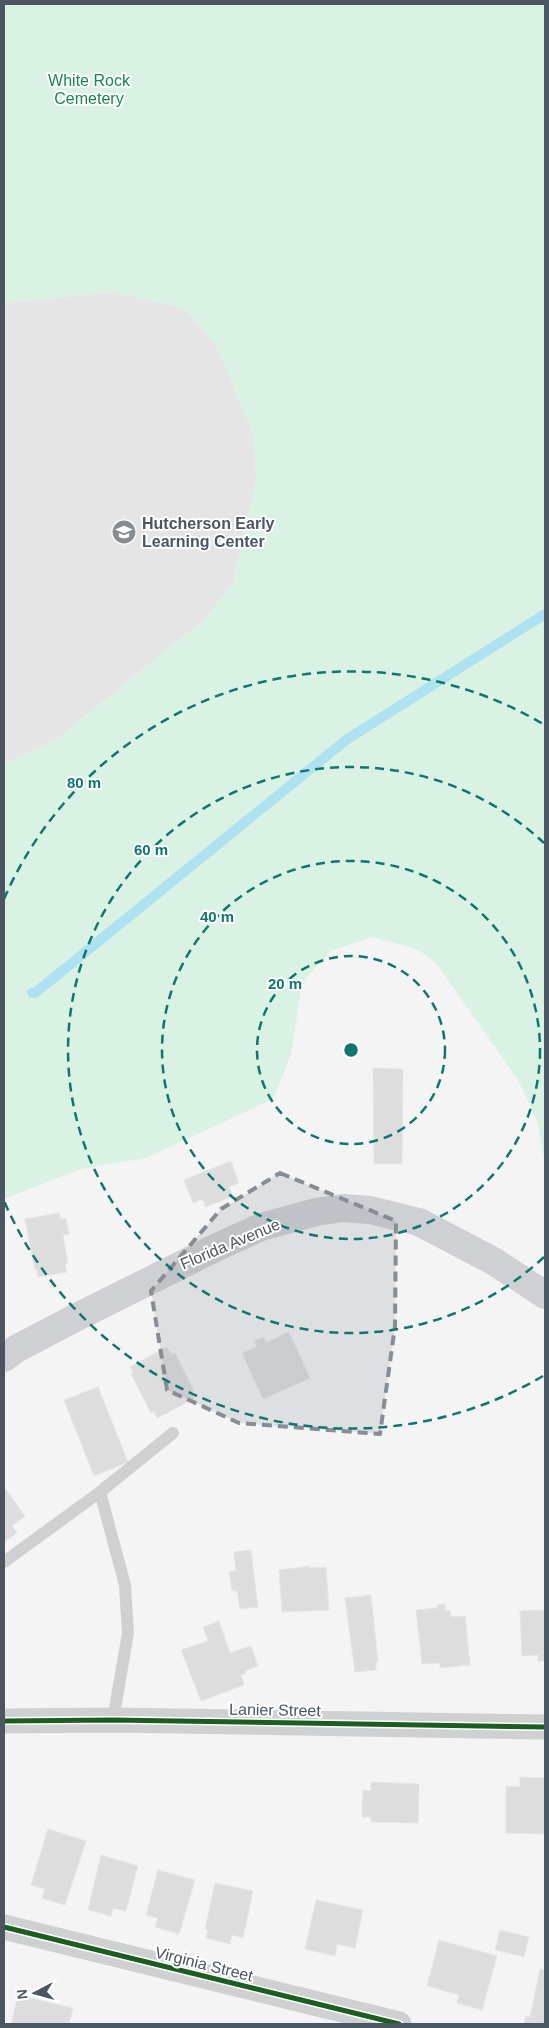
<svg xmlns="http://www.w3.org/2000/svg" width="549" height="2028" font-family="Helvetica,sans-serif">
<rect width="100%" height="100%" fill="#f4f4f4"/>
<path fill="#e6e5e6" d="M 113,292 L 184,308 L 216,345 L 254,435 L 256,481 L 233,583 L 204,620 L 54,741 L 4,764 L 4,303 Z"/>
<path fill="#d9f2e3" d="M 4,4 L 545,4 L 545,1165 L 538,1124 L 518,1080 L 436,963 L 417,949 L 372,937 L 331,951 L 302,983 L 291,1055 L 273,1099 L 146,1158 L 81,1169 L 4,1199 L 4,764 L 54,741 L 204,620 L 233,583 L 256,481 L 254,435 L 216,345 L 184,308 L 113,292 L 4,303 Z"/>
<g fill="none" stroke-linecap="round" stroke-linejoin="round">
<path stroke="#aee2f0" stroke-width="10" d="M 32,993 L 35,993 L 346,740 L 545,614"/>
</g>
<g fill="#ddddde" stroke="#e5e6e7">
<path d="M 373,1068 L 403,1069 L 402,1164 L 374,1164 Z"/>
<path d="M 231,1161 L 239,1183 L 229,1187 L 233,1196 L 206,1207 L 202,1199 L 193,1203 L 184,1180 Z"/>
<path d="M 59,1213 L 60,1219 L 66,1218 L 69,1234 L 63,1235 L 68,1263 L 65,1264 L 67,1272 L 38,1277 L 37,1270 L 35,1270 L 25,1219 Z"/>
<path d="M 289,1332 L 310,1378 L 263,1399 L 242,1353 L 257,1347 L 254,1341 L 263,1337 L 266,1343 Z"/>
<path d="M 167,1347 L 172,1355 L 175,1353 L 194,1391 L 191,1393 L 194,1399 L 157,1418 L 154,1411 L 151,1413 L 131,1374 L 133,1373 L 130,1367 Z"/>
<path d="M 98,1387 L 128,1462 L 94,1476 L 64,1400 Z"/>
<path d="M 4,1487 L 25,1516 L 12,1526 L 17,1533 L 4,1542 Z"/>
<path d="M 251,1550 L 258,1607 L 240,1609 L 237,1591 L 232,1591 L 229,1572 L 236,1571 L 234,1552 Z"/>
<path d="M 310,1566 L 310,1568 L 326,1567 L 329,1610 L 282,1612 L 279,1570 Z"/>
<path d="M 371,1595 L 378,1662 L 376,1662 L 376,1670 L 355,1672 L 345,1598 Z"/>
<path d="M 445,1604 L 446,1611 L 450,1610 L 451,1617 L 465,1616 L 470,1665 L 440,1668 L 440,1663 L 422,1664 L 416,1610 L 437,1608 L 437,1605 Z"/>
<path d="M 545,1610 L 545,1661 L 538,1661 L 538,1655 L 522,1656 L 520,1611 Z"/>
<path d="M 219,1621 L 230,1653 L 251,1646 L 258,1666 L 245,1671 L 246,1673 L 241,1675 L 244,1685 L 201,1701 L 181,1650 L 208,1641 L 203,1627 Z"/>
<path d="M 520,1777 L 545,1778 L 545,1834 L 506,1833 L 506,1786 L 520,1787 Z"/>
<path d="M 371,1782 L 419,1784 L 418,1823 L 371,1822 L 371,1817 L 362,1817 L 363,1790 L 371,1791 Z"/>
<path d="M 48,1829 L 86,1841 L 65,1905 L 42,1898 L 45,1889 L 31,1885 Z"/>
<path d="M 101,1855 L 138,1866 L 126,1911 L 113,1908 L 111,1916 L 88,1910 Z"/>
<path d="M 158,1870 L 195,1880 L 179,1934 L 155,1927 L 158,1918 L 146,1915 Z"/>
<path d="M 215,1883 L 253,1891 L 243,1938 L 232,1935 L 230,1944 L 206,1938 L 208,1930 L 205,1929 Z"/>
<path d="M 316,1900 L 363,1910 L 355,1948 L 337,1944 L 335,1956 L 305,1949 Z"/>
<path d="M 500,1930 L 529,1937 L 524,1957 L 495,1950 Z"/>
<path d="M 439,1940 L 497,1956 L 482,2010 L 457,2003 L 459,1995 L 427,1986 Z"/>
<path d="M 540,1969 L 545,1970 L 545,2024 L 524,2024 L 526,2016 L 530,2017 Z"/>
<path d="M 18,1995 L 73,2008 L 69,2024 L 11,2024 Z"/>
</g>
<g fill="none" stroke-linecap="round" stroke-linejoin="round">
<g stroke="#ced0d2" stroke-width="12">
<path d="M 100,1492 L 125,1585 L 128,1633 L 113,1720"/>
<path d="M 4,1562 L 100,1492 L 173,1433"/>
</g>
<g stroke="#ced0d2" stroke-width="25">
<path d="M 4,1721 L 113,1720 L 545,1727"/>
<path d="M 4,1927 L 399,2024"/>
</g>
<path stroke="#ced0d4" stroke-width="28" d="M 4,1358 L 16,1349 L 77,1317 L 217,1247 L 261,1227 L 316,1212 L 342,1208 L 370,1210 L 419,1222 L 495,1262 L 545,1295"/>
<defs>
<g id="cycleway">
<path d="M 4,1721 L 113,1720 L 545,1727"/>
<path d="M 4,1927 L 399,2024"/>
</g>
</defs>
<use href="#cycleway" stroke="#fff" stroke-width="8"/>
<use href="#cycleway" stroke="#1b5e20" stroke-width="5"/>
</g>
<path fill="#868d94" fill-opacity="0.2" stroke="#868d94" stroke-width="4" stroke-dasharray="10 6" stroke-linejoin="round" d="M 280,1173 L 396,1221 L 395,1326 L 380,1434 L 239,1423 L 167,1390 L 151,1291 L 221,1209 Z"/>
<g fill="none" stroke="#0f766e" stroke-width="2.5" stroke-dasharray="9 6">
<circle cx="351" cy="1050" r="94"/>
<circle cx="351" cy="1050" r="189"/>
<path d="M544 1257A283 283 0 1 1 544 843"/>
<path d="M543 1376A378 378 0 0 1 4 1201M4 899A378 378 0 0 1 543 724"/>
</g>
<defs>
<symbol id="school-disc" viewBox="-11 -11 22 22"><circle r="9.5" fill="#868d94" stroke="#fff"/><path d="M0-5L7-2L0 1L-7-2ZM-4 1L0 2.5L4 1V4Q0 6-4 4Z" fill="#fff"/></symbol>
</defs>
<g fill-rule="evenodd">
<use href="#school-disc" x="110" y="518" width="28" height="28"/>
</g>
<g text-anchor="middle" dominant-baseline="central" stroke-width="4" stroke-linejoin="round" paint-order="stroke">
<g font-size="16" fill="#17864f" stroke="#fff">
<text x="89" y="80">White Rock<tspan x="89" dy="18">Cemetery</tspan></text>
</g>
<g font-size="16" font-weight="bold" fill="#4a5661" stroke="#fff" text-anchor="start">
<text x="142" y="523">Hutcherson Early<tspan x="142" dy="18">Learning Center</tspan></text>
</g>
<g font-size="16" fill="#4a5661" stroke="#fff">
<text transform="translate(230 1244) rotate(-23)">Florida Avenue</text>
<text transform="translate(275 1710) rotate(1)">Lanier Street</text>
<text transform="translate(204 1964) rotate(14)">Virginia Street</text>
</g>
</g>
<circle cx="351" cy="1050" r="8" fill="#0f766e" stroke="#fff" stroke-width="2.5"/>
<g font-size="15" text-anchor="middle" font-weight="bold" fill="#0f766e" stroke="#fff" stroke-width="4" stroke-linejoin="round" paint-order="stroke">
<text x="84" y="788">80 m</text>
<text x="151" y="855">60 m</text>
<text x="217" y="922">40 m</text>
<text x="285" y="989">20 m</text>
</g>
<rect width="549" height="2028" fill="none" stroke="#4a5661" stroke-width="10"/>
<g transform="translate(35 1993) rotate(264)" stroke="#ffffff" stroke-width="4" paint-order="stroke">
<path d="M0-4L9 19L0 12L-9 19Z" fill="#4a5661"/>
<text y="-8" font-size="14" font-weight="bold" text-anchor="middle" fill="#4a5661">N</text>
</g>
</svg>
